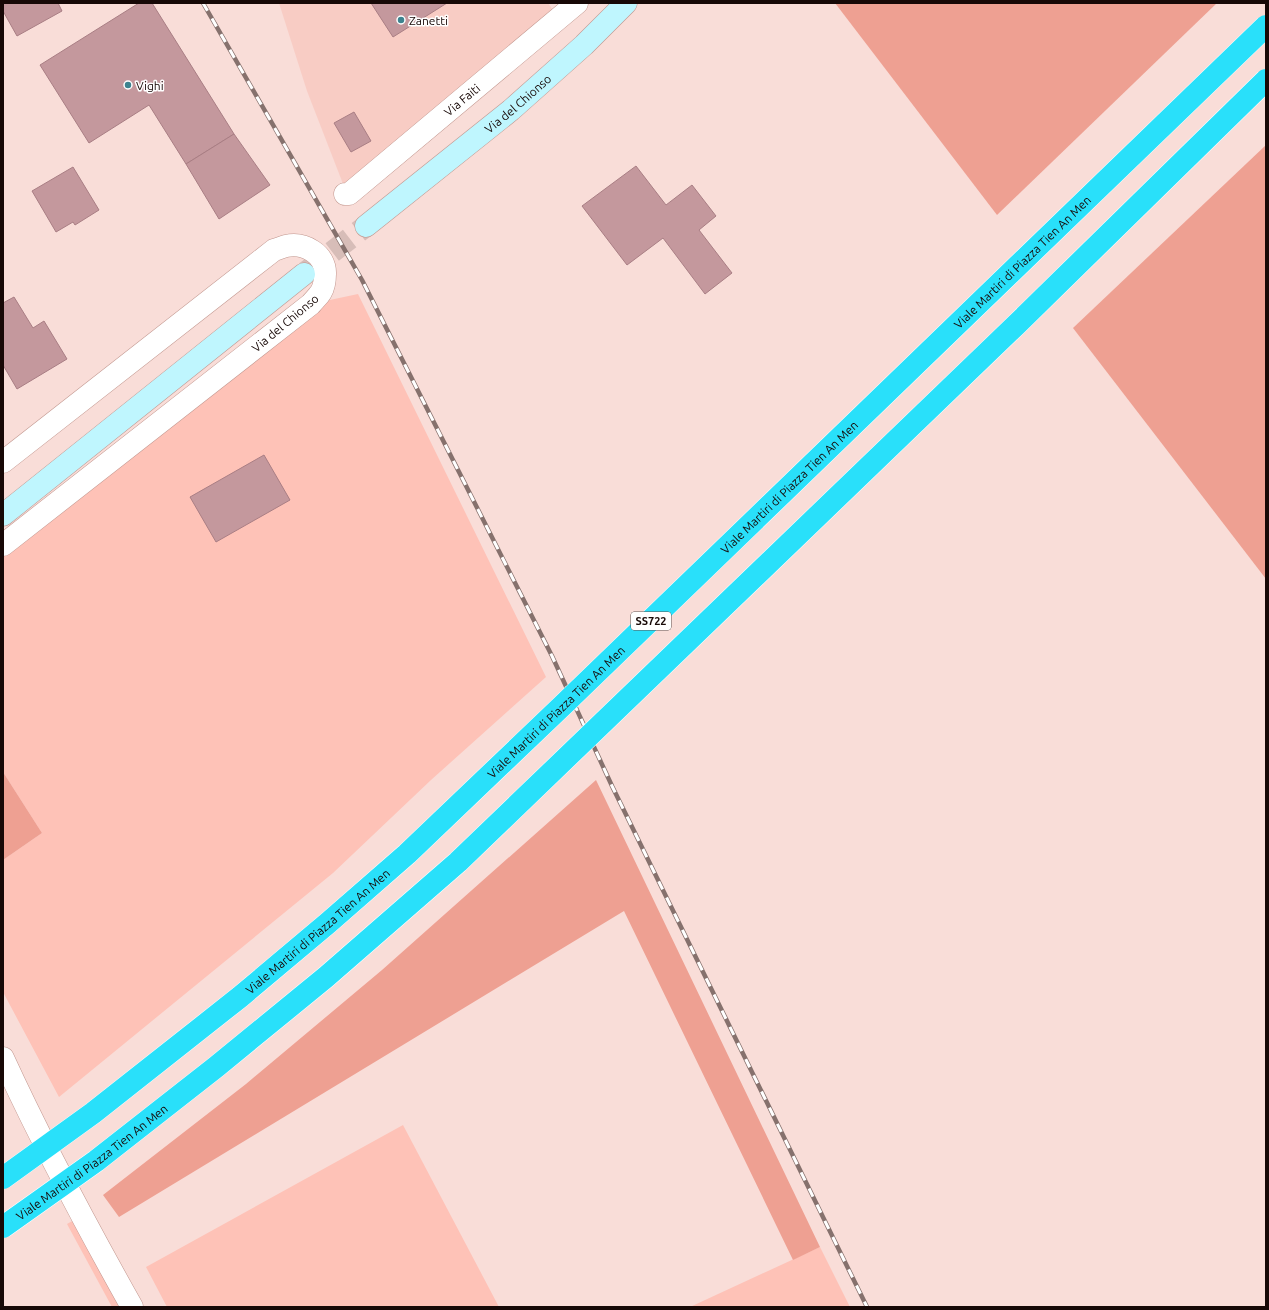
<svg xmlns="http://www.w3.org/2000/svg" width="1269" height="1310" font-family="Ubuntu,sans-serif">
<rect width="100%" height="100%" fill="#f9ddd8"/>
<path fill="#f8ccc4" d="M 279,3 L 548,3 L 555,13 L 345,189 L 307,91 Z"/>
<g fill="#fec2b7">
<path d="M 358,294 L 546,677 L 431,780 L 333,873 L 59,1097 L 3,992 L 3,860 L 42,833 L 3,772 L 3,547 L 311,304 Z"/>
<path d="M 403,1125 L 499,1307 L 167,1307 L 146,1267 Z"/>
<path d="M 74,1220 L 121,1307 L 112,1307 L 67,1224 Z"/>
<path d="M 820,1247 L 850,1307 L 690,1307 Z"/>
</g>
<g fill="#eea092">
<path d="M 835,3 L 1217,3 L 997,215 Z"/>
<path d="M 1266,145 L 1266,579 L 1073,328 Z"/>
<path d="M 3,772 L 42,833 L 3,860 Z"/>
<path d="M 596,780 L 820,1247 L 793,1260 L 624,911 L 119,1217 L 103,1195 L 246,1084 L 382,970 Z"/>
</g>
<g fill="#c4989d" stroke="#a97e84">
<path d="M 3,3 L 58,3 L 62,11 L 17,36 L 3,11 Z"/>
<path d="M 139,3 L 152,3 L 234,134 L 186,164 L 149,105 L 89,143 L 40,65 Z"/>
<path d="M 371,3 L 447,3 L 393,37 Z"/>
<path d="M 354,112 L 371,141 L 351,152 L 334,123 Z"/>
<path d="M 234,134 L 270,185 L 219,219 L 186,164 Z"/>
<path d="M 636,166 L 666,205 L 692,185 L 716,216 L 699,230 L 732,273 L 705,294 L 663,238 L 627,265 L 582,206 Z"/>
<path d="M 73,167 L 99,210 L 75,225 L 73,222 L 56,232 L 32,191 Z"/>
<path d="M 14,297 L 33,328 L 44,321 L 67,359 L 17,389 L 3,365 L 3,303 Z"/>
<path d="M 264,455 L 290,500 L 216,542 L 190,497 Z"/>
</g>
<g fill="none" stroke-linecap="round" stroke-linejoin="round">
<path stroke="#d7bdb8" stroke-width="22" stroke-dasharray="22 11" stroke-linecap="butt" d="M 306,272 L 366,226"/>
<defs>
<g id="street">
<path id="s1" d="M 345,194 L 349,194 L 577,3"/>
<path d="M 3,462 L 274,250 C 278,249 282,247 286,246 C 304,242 326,254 325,274 C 325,280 324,287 321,292 C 318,297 314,300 311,304 L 3,545"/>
<path d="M 3,1058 C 42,1143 86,1225 132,1307"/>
</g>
<g id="secondary">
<path id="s2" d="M 366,226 L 511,110 L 584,45 L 626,3"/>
<path d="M 3,515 L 304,274"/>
</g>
</defs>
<use href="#street" stroke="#c1968e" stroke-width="23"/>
<use href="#secondary" stroke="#c1968e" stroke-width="23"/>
<use href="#street" stroke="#fff" stroke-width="22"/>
<use href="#secondary" stroke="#bff6fe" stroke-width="22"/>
<defs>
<path id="rail" d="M 203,3 L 362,280 L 552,656 L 612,786 L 867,1307"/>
</defs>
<use href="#rail" stroke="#86716d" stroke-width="4.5"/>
<use href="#rail" stroke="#fff" stroke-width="3" stroke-dasharray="9" stroke-linecap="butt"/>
<defs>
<g id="highway-bridge">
<path id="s3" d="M 3,1178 L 93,1113 L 240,997 L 328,923 L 407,854 L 563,705 L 1266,26"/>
<path id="s4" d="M 3,1227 L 96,1161 L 216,1067 L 326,977 L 458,862 L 1016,325 L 1266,80"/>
</g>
</defs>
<use href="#highway-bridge" stroke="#fff" stroke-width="23" stroke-linecap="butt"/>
<use href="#highway-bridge" stroke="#29e0fa" stroke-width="22"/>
</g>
<g fill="#3d838f" stroke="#fff" stroke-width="1.5">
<circle cx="401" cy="20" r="4"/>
<circle cx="128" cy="85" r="4"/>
</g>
<g text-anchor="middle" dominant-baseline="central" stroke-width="3" stroke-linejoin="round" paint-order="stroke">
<rect fill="#fff" stroke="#5d5251" stroke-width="1" x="631" y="612" width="40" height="18" rx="3"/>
<g font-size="11" font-weight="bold" fill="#170806">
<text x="651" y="621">SS722</text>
</g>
<g font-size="12" fill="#170806" stroke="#fff" text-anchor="start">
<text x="409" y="20">Zanetti</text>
<text x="136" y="85">Vighi</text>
</g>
<g font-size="12" fill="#170806" stroke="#fff">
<text stroke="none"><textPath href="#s1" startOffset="151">Via Faiti</textPath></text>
<text stroke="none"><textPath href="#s2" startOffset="195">Via del Chionso</textPath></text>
<text stroke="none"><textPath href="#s3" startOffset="1372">Viale Martiri di Piazza Tien An Men</textPath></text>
<text transform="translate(285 323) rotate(-40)">Via del Chionso</text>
<text stroke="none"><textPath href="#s3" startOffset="1048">Viale Martiri di Piazza Tien An Men</textPath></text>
<text stroke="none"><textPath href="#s3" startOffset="724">Viale Martiri di Piazza Tien An Men</textPath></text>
<text stroke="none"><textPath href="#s3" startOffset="400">Viale Martiri di Piazza Tien An Men</textPath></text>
<text stroke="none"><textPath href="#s4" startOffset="110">Viale Martiri di Piazza Tien An Men</textPath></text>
</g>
</g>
<rect width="1269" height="1310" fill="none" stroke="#170806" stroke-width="8"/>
</svg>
